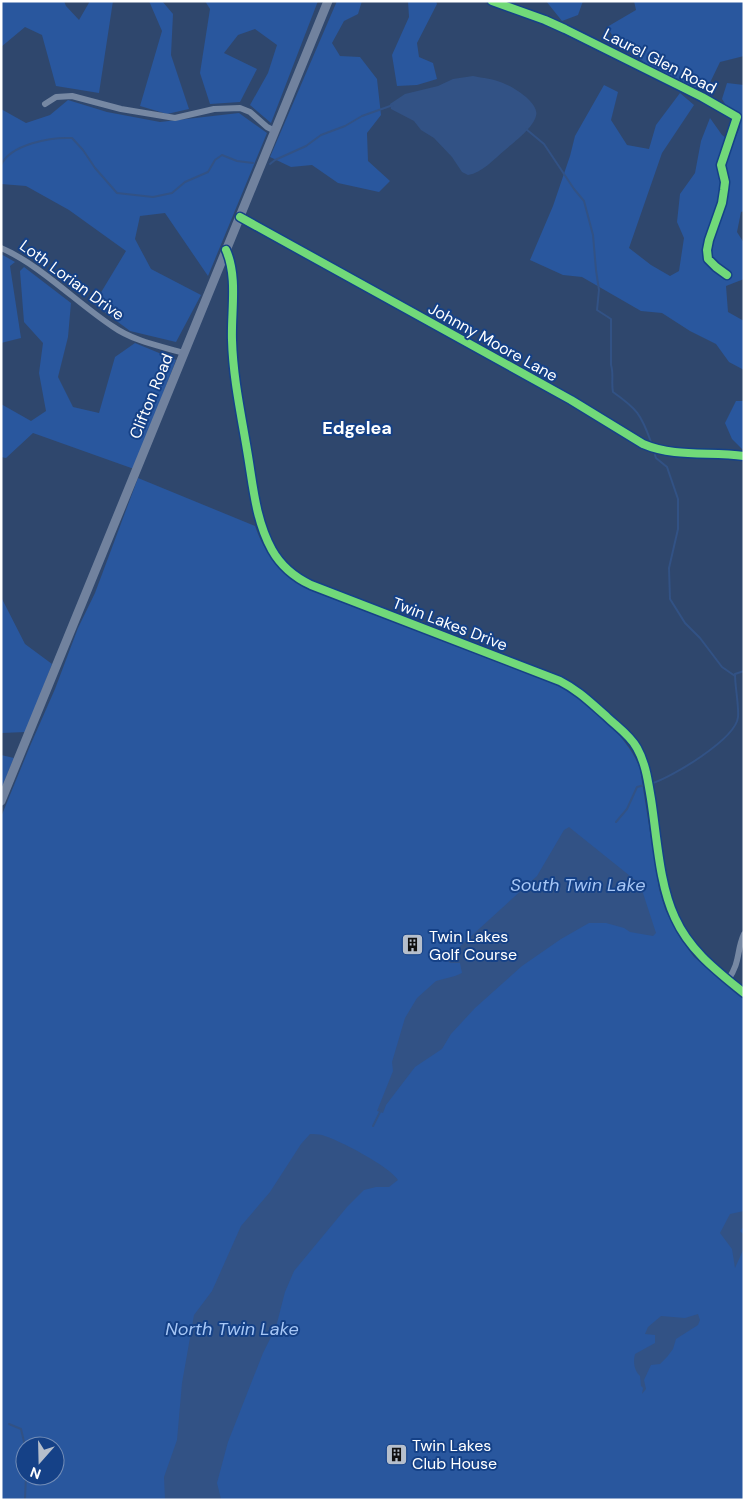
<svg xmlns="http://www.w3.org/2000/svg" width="745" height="1501" font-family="'DM Sans',sans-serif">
<rect width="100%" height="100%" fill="#2f476d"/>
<g fill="#29579e" fill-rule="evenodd">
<path d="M 1,1 L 64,1 L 66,6 L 79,20 L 90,1 L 113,1 L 99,93 L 56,86 L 42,35 L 25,27 L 1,47 Z"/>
<path d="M 149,1 L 162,1 L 173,14 L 171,55 L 189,109 L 167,114 L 140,106 L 162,31 Z"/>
<path d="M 205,1 L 318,1 L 271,123 L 250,105 L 268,73 L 277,45 L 255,29 L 238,35 L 224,53 L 257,69 L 240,102 L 210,104 L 200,73 L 210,9 Z"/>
<path d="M 337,1 L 362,1 L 358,14 L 344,21 L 332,43 L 340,56 L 360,57 L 377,79 L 381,115 L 367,133 L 368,161 L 390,181 L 379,192 L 338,183 L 312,165 L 291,167 L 270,157 Z"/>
<path d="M 408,1 L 436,1 L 437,4 L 417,43 L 419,57 L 433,63 L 437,79 L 417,85 L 397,86 L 392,55 L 409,17 Z"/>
<path d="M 546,1 L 583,1 L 578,15 L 562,21 Z"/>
<path d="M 634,1 L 744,1 L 744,56 L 720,62 L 706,91 L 658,73 L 616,41 L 607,27 L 636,10 Z"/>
<path d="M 727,83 L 744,85 L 744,211 L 741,212 L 737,232 L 744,243 L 744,279 L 726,286 L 728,312 L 744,321 L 744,370 L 729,362 L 716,344 L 690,331 L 662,313 L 641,311 L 582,277 L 563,275 L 530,260 L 553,206 L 570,156 L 575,136 L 604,85 L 618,92 L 611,120 L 627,145 L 649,149 L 656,125 L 680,93 L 694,105 L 662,153 L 629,248 L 651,265 L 670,276 L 679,271 L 684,238 L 677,222 L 680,194 L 695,173 L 701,141 L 710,118 L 722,135 L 733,143 L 740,127 L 722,99 Z"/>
<path d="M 68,100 L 107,112 L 160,122 L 239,113 L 267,133 L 208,276 L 165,213 L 140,216 L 135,239 L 151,269 L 201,295 L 176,342 L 130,331 L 94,304 L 126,251 L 69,210 L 26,186 L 1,184 L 1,109 L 26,123 L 50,115 Z"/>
<path d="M 1,254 L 15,262 L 10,266 L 21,338 L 1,343 Z"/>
<path d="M 24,267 L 71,303 L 68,337 L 58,377 L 73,407 L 99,413 L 115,357 L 135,343 L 176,360 L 134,469 L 33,433 L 6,458 L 1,457 L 1,404 L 31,421 L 46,411 L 39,373 L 43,343 L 24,322 L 20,271 Z"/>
<path d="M 736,401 L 744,401 L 744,451 L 732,439 L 725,423 Z"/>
<path d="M 138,478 L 255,526 C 265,555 283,575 310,590 L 562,687 C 589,704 630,738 640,769 L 659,889 L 665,909 L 680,938 L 694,957 L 744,999 L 744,1500 L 1,1500 L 1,817 L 30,746 L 55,689 L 78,628 L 95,593 ZM 25,1446 L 55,1446 L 55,1476 L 25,1476 Z"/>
<path d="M 1,597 L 25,644 L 52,664 L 26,732 L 1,733 Z"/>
<path d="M 1,755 L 14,758 L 1,789 Z"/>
</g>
<g fill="#325285">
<path d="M 473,76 C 483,78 494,79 503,83 C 513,87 540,103 536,116 C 533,128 514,142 505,150 C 494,159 482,173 468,175 L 462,172 L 452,157 L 434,138 L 421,130 L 414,121 L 391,109 L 390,104 L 405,94 L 438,86 L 453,79 Z"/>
<path d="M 569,827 L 640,884 L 656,933 L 653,936 L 630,932 L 624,928 L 606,923 L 589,923 L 561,939 L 522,966 L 475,1008 L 451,1034 L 442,1049 L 415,1067 L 386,1105 L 383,1113 L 377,1111 L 393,1071 L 392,1062 L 405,1018 L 417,998 L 436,981 L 455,976 L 462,973 L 460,963 L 450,963 L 446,959 L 537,876 L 564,830 Z"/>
<path d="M 310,1134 C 314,1134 318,1134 322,1135 C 339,1140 389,1166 398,1180 L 389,1187 L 376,1187 L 364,1190 L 347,1207 L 294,1271 L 285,1292 L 276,1327 L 263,1353 L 228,1442 L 217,1483 L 221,1499 L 165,1500 L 164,1477 L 177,1440 L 182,1383 L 194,1315 L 212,1291 L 241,1226 L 270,1192 L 301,1144 Z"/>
<path d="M 744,1211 L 744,1226 L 740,1231 L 744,1235 L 744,1248 L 735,1268 L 732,1249 L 720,1233 L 730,1214 Z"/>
<path d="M 698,1314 L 700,1320 L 698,1325 L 676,1339 L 673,1349 L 667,1357 L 660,1364 L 651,1365 L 644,1380 L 646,1389 L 642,1394 L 643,1388 L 641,1386 L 640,1376 C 634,1370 633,1362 635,1354 L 655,1343 L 655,1335 L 645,1334 L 648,1327 L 661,1316 L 685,1318 Z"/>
</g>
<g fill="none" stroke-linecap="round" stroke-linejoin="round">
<g stroke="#325285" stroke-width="2">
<path d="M 526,129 L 544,144 L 574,189 L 584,201 L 593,235 L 596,270 L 599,290 L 597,310 L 611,319 L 611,365 C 614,374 611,383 613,392 C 637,409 641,414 651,442"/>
<path d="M 270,164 L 275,160 L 306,146 L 321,135 L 345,126 L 362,116 L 393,105"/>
<path d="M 1,165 C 11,144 51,137 72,138 L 83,150 L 95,168 L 117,193 L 153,197 L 172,193 L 185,182 L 208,172 L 215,160 L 222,155 L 237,161 L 253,163"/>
<path d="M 655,455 L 656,458 L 667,467 L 678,499 L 678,529 L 669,568 L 670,599 L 685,623 L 700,638 L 722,667 L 735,676"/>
<path d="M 650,784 C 671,778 736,739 738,717 C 739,705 735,687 735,674 L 744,671"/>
<path d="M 616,822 L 627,809 L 637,787 L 645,785"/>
<path d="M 373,1126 L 381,1110"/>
<path d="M 9,1424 L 21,1429 L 25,1446"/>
<path d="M 25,1499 L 26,1476"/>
</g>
<g stroke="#7688a3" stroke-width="6">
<path d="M 492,1 L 545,20 L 565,29 L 702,97 L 737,117 L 721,165 L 725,182 L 724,190 L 722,203 L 709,240 L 707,250 L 708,259 L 716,267 L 727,275"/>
<path d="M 45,104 L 56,97 L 72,96 L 121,109 L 175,118 L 214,109 L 240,108 L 250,112 L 267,127 L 275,131"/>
<path d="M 240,217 L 571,400 L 643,444 C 676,458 710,451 744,456"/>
<path d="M 1,248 C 39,264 77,303 112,326 C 133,341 160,346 184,353"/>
<path d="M 728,980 C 741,961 736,952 744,934"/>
</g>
<path stroke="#7688a3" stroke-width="8" d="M 226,250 C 238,277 231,311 232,340 C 233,377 241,414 247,450 C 253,484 255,519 272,550 C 281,566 294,577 311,585 L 560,681 C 578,690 591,703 606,716 C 616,726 630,735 637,748 C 646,764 648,782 651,799 C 657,837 659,884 675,918 C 690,951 717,971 744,993"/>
<path stroke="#71829e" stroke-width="9" d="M 1,801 L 328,1"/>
<defs>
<g id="cycleway">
<path d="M 492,1 L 545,20 L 565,29 L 702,97 L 737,117 L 721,165 L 725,182 L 724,190 L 722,203 L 709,240 L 707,250 L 708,259 L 716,267 L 727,275"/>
<path d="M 240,217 L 571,400 L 643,444 C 676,458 710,451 744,456"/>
<path d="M 226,250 C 238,277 231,311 232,340 C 233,377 241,414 247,450 C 253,484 255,519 272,550 C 281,566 294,577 311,585 L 560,681 C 578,690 591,703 606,716 C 616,726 630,735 637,748 C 646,764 648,782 651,799 C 657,837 659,884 675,918 C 690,951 717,971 744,993"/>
</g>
</defs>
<use href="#cycleway" stroke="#154187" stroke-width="11"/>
<use href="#cycleway" stroke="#71d979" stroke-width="8"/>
</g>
<defs>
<symbol id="building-square" viewBox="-11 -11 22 22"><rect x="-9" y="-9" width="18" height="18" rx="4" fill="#b6bfcc" stroke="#154187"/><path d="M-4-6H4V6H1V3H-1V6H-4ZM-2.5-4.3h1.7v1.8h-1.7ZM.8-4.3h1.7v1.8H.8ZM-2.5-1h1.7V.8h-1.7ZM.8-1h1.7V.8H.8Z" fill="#111"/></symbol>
</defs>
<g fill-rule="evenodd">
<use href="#building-square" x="400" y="932" width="25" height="25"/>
<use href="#building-square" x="384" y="1442" width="25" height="25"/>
</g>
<g text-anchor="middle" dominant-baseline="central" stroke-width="4" stroke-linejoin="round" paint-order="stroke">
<g font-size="16" fill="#fff" stroke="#154187">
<text transform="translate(660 61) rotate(27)">Laurel Glen Road</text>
<text transform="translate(72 280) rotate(36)">Loth Lorian Drive</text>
<text transform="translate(493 342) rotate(29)">Johnny Moore Lane</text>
<text transform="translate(151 396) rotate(-68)">Clifton Road</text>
<text transform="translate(450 624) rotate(21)">Twin Lakes Drive</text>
</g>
<g font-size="16" fill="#fff" stroke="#154187" text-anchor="start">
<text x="429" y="936">Twin Lakes<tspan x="429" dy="18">Golf Course</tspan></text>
<text x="412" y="1445">Twin Lakes<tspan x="412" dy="18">Club House</tspan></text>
</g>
<g font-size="18" font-weight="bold" fill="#fff" stroke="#154187">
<text x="357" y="428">Edgelea</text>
</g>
<g font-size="18" font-style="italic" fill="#a7c7f6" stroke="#154187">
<text x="578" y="885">South Twin Lake</text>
<text x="232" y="1329">North Twin Lake</text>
</g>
</g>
<rect width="745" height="1501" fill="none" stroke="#ffffff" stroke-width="5"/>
<g transform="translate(40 1461) rotate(200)"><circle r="24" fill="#154187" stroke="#738db7"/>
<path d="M0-4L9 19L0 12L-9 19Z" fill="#b6bfcc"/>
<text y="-8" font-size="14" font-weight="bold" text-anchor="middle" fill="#ffffff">N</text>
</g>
</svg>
